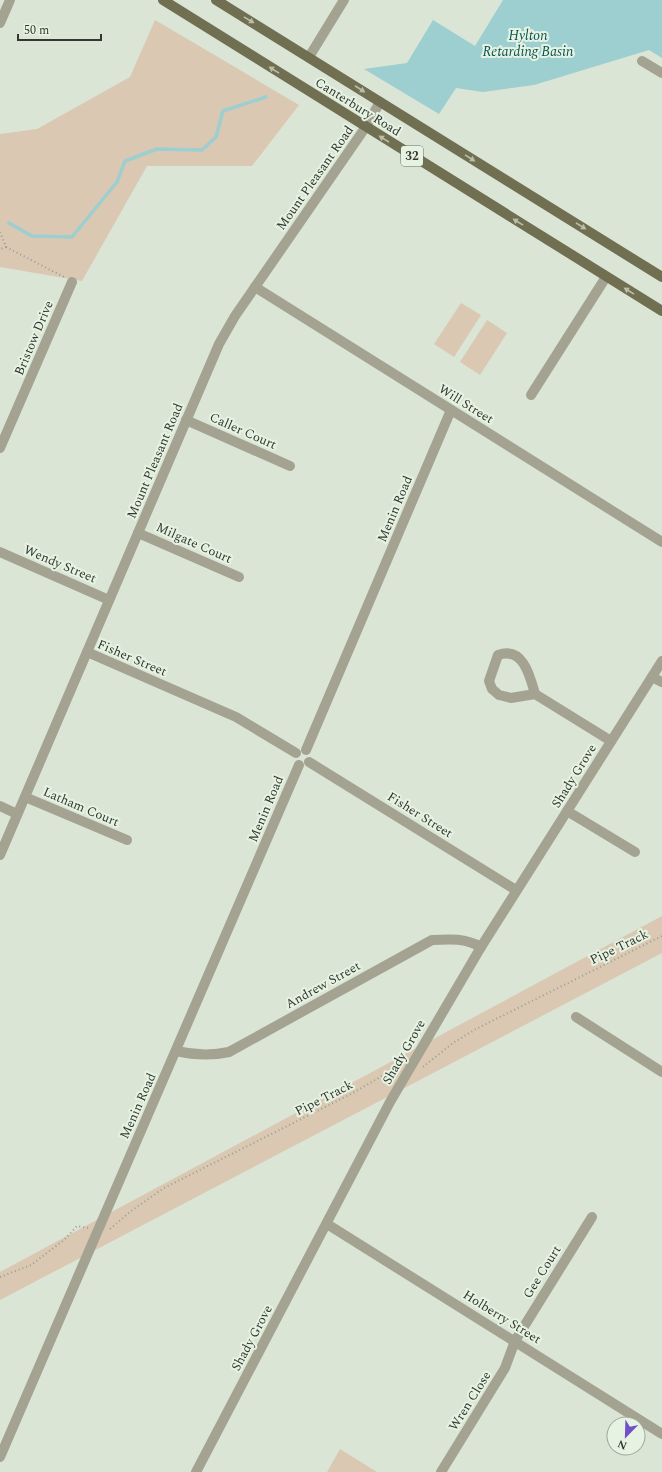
<svg xmlns="http://www.w3.org/2000/svg" width="662" height="1472" font-family="Spectral,serif">
<rect width="100%" height="100%" fill="#dae5d5"/>
<g fill="#dac8b3">
<path d="M 155,20 L 299,105 L 252,166 L 147,166 L 82,281 L 0,267 L 0,134 L 37,129 L 130,77 Z"/>
<path d="M 461,303 L 481,315 L 454,357 L 434,344 Z"/>
<path d="M 487,320 L 507,333 L 480,375 L 460,362 Z"/>
<path d="M 662,916 L 662,953 L 0,1300 L 0,1272 Z"/>
<path d="M 340,1449 L 377,1472 L 327,1472 Z"/>
</g>
<path fill="#9dced0" d="M 503,0 L 662,0 L 662,58 L 649,50 L 534,85 L 483,92 L 456,88 L 439,114 L 364,69 L 407,63 L 433,20 L 475,46 Z"/>
<g fill="none" stroke-linecap="round" stroke-linejoin="round">
<path stroke="#9dced0" stroke-width="3.5" d="M 9,223 L 32,236 L 72,237 L 117,182 L 125,161 L 157,149 L 202,150 L 216,137 L 223,111 L 266,97"/>
<g stroke="#97a094" stroke-width="2" stroke-dasharray="1 3" stroke-linecap="butt">
<path d="M 0,232 L 6,247 L 0,249"/>
<path d="M 6,247 L 64,277"/>
<path d="M 423,1067 L 453,1043 L 476,1029 L 662,936"/>
<path d="M 110,1229 L 131,1211 L 164,1188 L 351,1094 L 382,1076 L 396,1073"/>
<path d="M 0,1277 L 31,1265 L 64,1240 L 77,1226 L 88,1228"/>
</g>
<g stroke="#a4a392" stroke-width="10">
<path d="M 0,23 L 10,0"/>
<path d="M 309,57 L 344,0"/>
<path d="M 642,61 L 662,73"/>
<path d="M 255,287 L 662,542"/>
<path d="M 531,395 L 606,277"/>
<path d="M 186,420 L 290,466"/>
<path d="M 0,448 L 72,282"/>
<path d="M 138,533 L 239,577"/>
<path d="M 0,552 L 109,600"/>
<path d="M 87,652 L 236,717 L 296,753"/>
<path d="M 652,677 L 662,682"/>
<path d="M 535,694 C 530,676 523,646 498,655 L 489,681 L 492,689 L 499,695 L 511,698 L 535,694 L 611,741"/>
<path d="M 306,750 L 451,410"/>
<path d="M 309,762 L 516,890"/>
<path d="M 25,797 L 127,840"/>
<path d="M 0,806 L 17,814"/>
<path d="M 567,811 L 635,852"/>
<path d="M 0,855 L 219,344 L 235,316 L 365,128 L 380,102"/>
<path d="M 576,1017 L 662,1072"/>
<path d="M 176,1051 C 194,1055 210,1056 229,1052 L 432,940 C 450,939 465,938 481,947"/>
<path d="M 327,1224 L 662,1434"/>
<path d="M 0,1457 L 299,765"/>
<path d="M 196,1472 L 390,1102 L 481,947 L 662,661"/>
<path d="M 441,1472 L 505,1368 L 515,1341 L 592,1217"/>
</g>
<g stroke="#716f51" stroke-width="10">
<path d="M 163,0 L 662,311"/>
<path d="M 216,0 L 662,277"/>
</g>
</g>
<defs><path id="oneway-solid" d="M-6-.8H1V-3.2L6.5 0L1 3.2V.8H-6Z"/></defs>
<g fill="#b8bea8">
<use href="#oneway-solid" transform="translate(249 20) rotate(31)"/>
<use href="#oneway-solid" transform="translate(274 70) rotate(-148)"/>
<use href="#oneway-solid" transform="translate(360 89) rotate(33)"/>
<use href="#oneway-solid" transform="translate(384 139) rotate(-148)"/>
<use href="#oneway-solid" transform="translate(470 158) rotate(32)"/>
<use href="#oneway-solid" transform="translate(518 222) rotate(-148)"/>
<use href="#oneway-solid" transform="translate(581 226) rotate(32)"/>
<use href="#oneway-solid" transform="translate(629 291) rotate(-148)"/>
</g>
<g text-anchor="middle" dominant-baseline="central" stroke-width="4" stroke-linejoin="round" paint-order="stroke">
<rect fill="#e7f3e2" stroke="#696f66" stroke-width="1" x="401" y="146" width="22" height="20" rx="3"/>
<g font-size="12" font-weight="bold" fill="#333731">
<text x="412" y="156">32</text>
</g>
<g font-size="13" fill="#333731" stroke="#e7f3e2">
<text transform="translate(358 107) rotate(32)">Canterbury Road</text>
<text transform="translate(315 178) rotate(-55)">Mount Pleasant Road</text>
<text transform="translate(34 338) rotate(-67)">Bristow Drive</text>
<text transform="translate(466 404) rotate(32)">Will Street</text>
<text transform="translate(243 431) rotate(24)">Caller Court</text>
<text transform="translate(155 461) rotate(-67)">Mount Pleasant Road</text>
<text transform="translate(395 509) rotate(-67)">Menin Road</text>
<text transform="translate(194 543) rotate(24)">Milgate Court</text>
<text transform="translate(60 564) rotate(23)">Wendy Street</text>
<text transform="translate(132 658) rotate(23)">Fisher Street</text>
<text transform="translate(574 776) rotate(-58)">Shady Grove</text>
<text transform="translate(81 807) rotate(23)">Latham Court</text>
<text transform="translate(266 809) rotate(-67)">Menin Road</text>
<text transform="translate(420 815) rotate(32)">Fisher Street</text>
<text transform="translate(619 947) rotate(-26)">Pipe Track</text>
<text transform="translate(323 985) rotate(-29)">Andrew Street</text>
<text transform="translate(404 1052) rotate(-60)">Shady Grove</text>
<text transform="translate(324 1098) rotate(-27)">Pipe Track</text>
<text transform="translate(138 1106) rotate(-66)">Menin Road</text>
<text transform="translate(542 1272) rotate(-58)">Gee Court</text>
<text transform="translate(502 1317) rotate(32)">Holberry Street</text>
<text transform="translate(252 1338) rotate(-62)">Shady Grove</text>
<text transform="translate(470 1401) rotate(-58)">Wren Close</text>
</g>
<g font-size="14" font-style="italic" fill="#085355" stroke="#e7f3e2">
<text x="528" y="35">Hylton<tspan x="528" dy="16">Retarding Basin</tspan></text>
</g>
</g>
<g transform="translate(626 1436) rotate(203)"><circle r="19" fill="#e7f3e2" stroke="#9fa89b"/>
<path d="M0-3L7 15L0 10L-7 15Z" fill="#734fc9"/>
<text y="-6" font-size="11" font-weight="bold" text-anchor="middle" fill="#333731">N</text>
</g>
<path d="M18 34v6h83v-6" fill="none" stroke="#333731" stroke-width="2"/>
<text x="24" y="34" font-size="12" fill="#333731" stroke="#e7f3e2" stroke-width="3" paint-order="stroke">50 m</text>
</svg>
